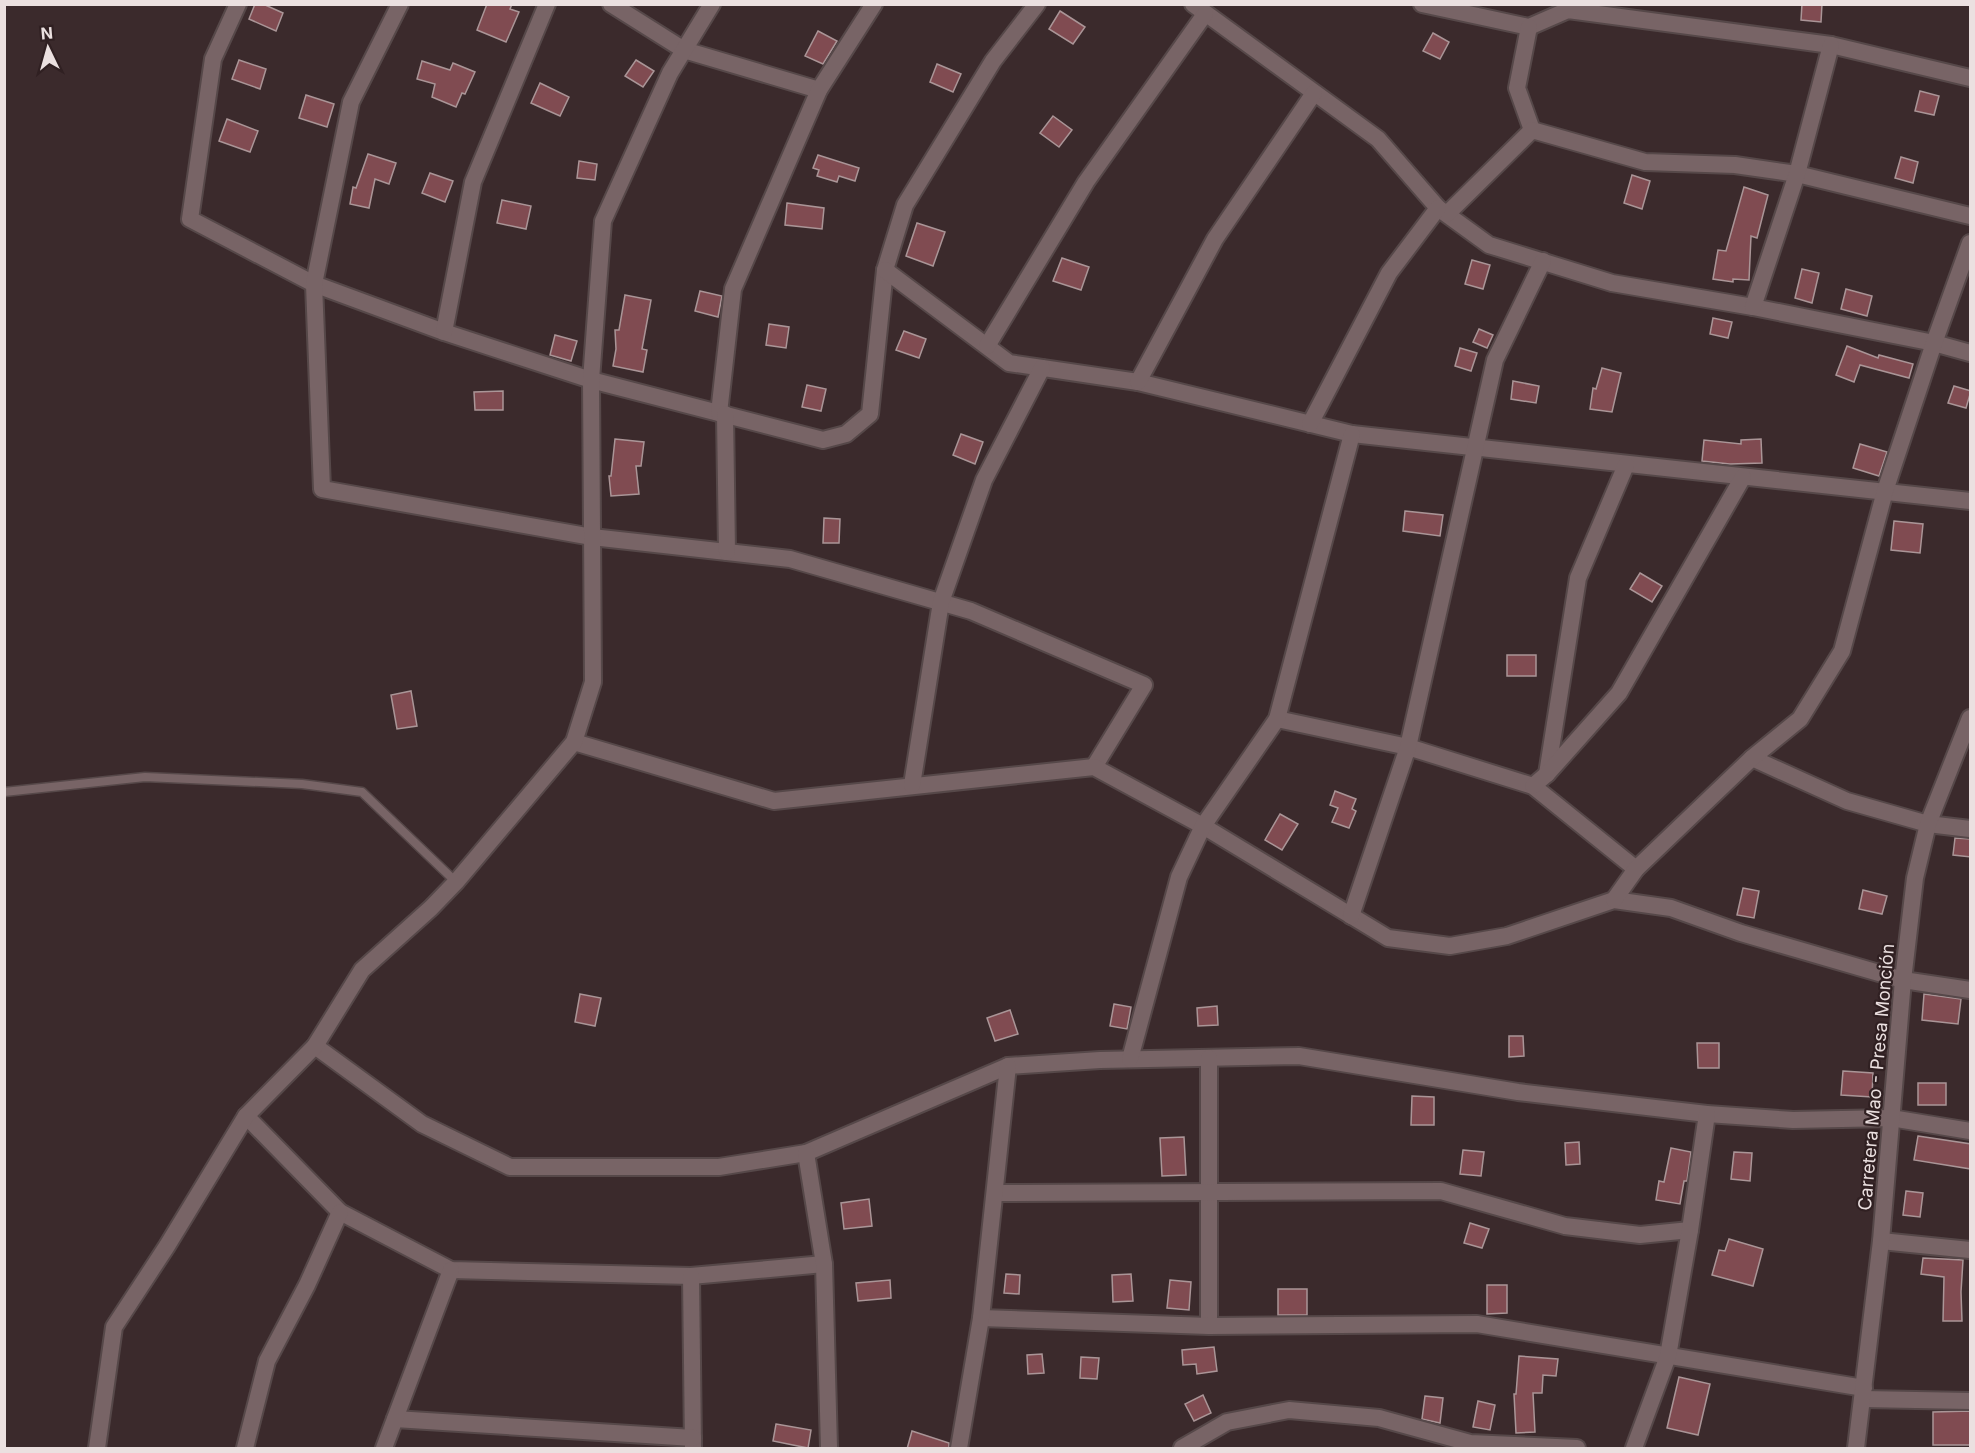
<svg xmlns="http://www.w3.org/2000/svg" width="1975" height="1453" font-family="Inter,sans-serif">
<rect width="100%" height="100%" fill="#3b2a2c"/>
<g fill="#804b51" stroke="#aa9597" stroke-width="1.5">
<path d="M 255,4 L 263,4 L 283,13 L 276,31 L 249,19 Z"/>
<path d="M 487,4 L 512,4 L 510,9 L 519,12 L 506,42 L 477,30 Z"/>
<path d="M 1802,4 L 1822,4 L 1821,22 L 1801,20 Z"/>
<path d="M 1060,11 L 1085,27 L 1073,44 L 1049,29 Z"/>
<path d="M 818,31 L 837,41 L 823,64 L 805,56 Z"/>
<path d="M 1433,33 L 1449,42 L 1440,59 L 1423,51 Z"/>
<path d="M 239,60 L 266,69 L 260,89 L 232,79 Z"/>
<path d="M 636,60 L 654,71 L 643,87 L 625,76 Z"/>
<path d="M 422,61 L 450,70 L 453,63 L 475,72 L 465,94 L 462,93 L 456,107 L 432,97 L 435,84 L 417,79 Z"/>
<path d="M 937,64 L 961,74 L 953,92 L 930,82 Z"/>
<path d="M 540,83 L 569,97 L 560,116 L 531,103 Z"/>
<path d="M 1920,91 L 1939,96 L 1934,115 L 1915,111 Z"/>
<path d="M 306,95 L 334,104 L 327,127 L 299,118 Z"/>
<path d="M 1053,116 L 1072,130 L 1059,147 L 1040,133 Z"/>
<path d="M 227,119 L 258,131 L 250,152 L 219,141 Z"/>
<path d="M 368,154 L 396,163 L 389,184 L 375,179 L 369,208 L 350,204 L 353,187 L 356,188 Z"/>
<path d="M 818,155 L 859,168 L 855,181 L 839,176 L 837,182 L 817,176 L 819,170 L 813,168 Z"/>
<path d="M 1901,157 L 1918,162 L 1913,183 L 1895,178 Z"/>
<path d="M 579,161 L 597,164 L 595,180 L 577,178 Z"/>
<path d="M 430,173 L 453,181 L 445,202 L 422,193 Z"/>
<path d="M 1632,175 L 1650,181 L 1642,209 L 1624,203 Z"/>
<path d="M 1744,187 L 1768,195 L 1757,238 L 1751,236 L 1749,280 L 1733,279 L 1733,282 L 1713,279 L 1718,250 L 1726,251 Z"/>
<path d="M 502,200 L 531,206 L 526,229 L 497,223 Z"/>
<path d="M 787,203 L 824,208 L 822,229 L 785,225 Z"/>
<path d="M 917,223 L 945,232 L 933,266 L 906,256 Z"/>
<path d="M 1062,258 L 1089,267 L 1081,290 L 1053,281 Z"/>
<path d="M 1472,260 L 1490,265 L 1483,289 L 1465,284 Z"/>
<path d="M 1802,269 L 1819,273 L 1812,303 L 1795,298 Z"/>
<path d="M 1846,289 L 1872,296 L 1867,316 L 1841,309 Z"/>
<path d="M 700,291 L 722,296 L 718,317 L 695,311 Z"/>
<path d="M 625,295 L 651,300 L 642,349 L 647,350 L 643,372 L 613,366 L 616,349 L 615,330 L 619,330 Z"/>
<path d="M 1713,318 L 1732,322 L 1728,338 L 1710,334 Z"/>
<path d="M 769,324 L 789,327 L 786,348 L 766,345 Z"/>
<path d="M 1479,329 L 1493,335 L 1487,348 L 1473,342 Z"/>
<path d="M 904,331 L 926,339 L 919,358 L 896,350 Z"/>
<path d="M 555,335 L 577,341 L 571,361 L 550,355 Z"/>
<path d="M 1847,346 L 1878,358 L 1879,355 L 1913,364 L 1909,378 L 1860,365 L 1854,382 L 1836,375 Z"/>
<path d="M 1460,348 L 1477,353 L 1471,371 L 1455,366 Z"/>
<path d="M 1602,368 L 1621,373 L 1612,412 L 1590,409 L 1593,388 L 1596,389 Z"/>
<path d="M 1513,381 L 1539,386 L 1536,403 L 1511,399 Z"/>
<path d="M 807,385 L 826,389 L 821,411 L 802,407 Z"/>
<path d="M 1954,386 L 1971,391 L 1966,408 L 1948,403 Z"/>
<path d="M 503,391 L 503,410 L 475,410 L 474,392 Z"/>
<path d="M 961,434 L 983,442 L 975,464 L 953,455 Z"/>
<path d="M 615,439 L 644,442 L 641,466 L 636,466 L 639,494 L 611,496 L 609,476 L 611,476 Z"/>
<path d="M 1761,439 L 1762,463 L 1730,464 L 1702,461 L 1704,440 L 1741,444 L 1741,440 Z"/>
<path d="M 1860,444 L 1887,452 L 1879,476 L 1853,468 Z"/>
<path d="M 1405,511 L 1443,515 L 1440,536 L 1403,531 Z"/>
<path d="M 824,518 L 840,519 L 839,543 L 823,543 Z"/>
<path d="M 1894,521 L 1923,524 L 1920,553 L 1891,550 Z"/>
<path d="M 1640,573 L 1662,586 L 1652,602 L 1630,589 Z"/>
<rect x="1507" y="655" width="29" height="21"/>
<path d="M 411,691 L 417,726 L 397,729 L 391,695 Z"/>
<path d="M 1335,791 L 1356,799 L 1352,809 L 1356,811 L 1349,828 L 1332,822 L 1338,808 L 1330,805 Z"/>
<path d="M 1280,814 L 1298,824 L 1282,850 L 1265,840 Z"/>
<path d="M 1955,838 L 1971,839 L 1971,857 L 1953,855 Z"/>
<path d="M 1743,888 L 1759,891 L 1754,918 L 1737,915 Z"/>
<path d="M 1863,890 L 1887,896 L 1882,914 L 1859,909 Z"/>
<path d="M 580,994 L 601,998 L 595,1026 L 575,1022 Z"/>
<path d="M 1924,994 L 1961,999 L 1958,1024 L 1922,1020 Z"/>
<path d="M 1114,1004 L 1131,1007 L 1127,1029 L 1110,1026 Z"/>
<path d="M 1217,1006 L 1218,1025 L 1198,1026 L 1197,1008 Z"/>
<path d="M 1010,1010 L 1018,1034 L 995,1041 L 987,1018 Z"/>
<path d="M 1509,1036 L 1523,1036 L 1524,1056 L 1509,1057 Z"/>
<path d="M 1697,1043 L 1719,1043 L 1719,1068 L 1698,1068 Z"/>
<path d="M 1843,1071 L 1873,1073 L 1872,1097 L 1841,1095 Z"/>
<rect x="1918" y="1083" width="28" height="22"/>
<path d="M 1412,1096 L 1434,1097 L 1434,1125 L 1411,1125 Z"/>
<path d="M 1918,1136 L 1971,1144 L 1971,1169 L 1914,1160 Z"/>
<path d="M 1184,1137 L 1186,1175 L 1162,1176 L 1160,1138 Z"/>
<path d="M 1579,1142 L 1580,1164 L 1566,1165 L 1565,1143 Z"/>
<path d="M 1671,1148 L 1691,1152 L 1687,1181 L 1684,1181 L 1680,1204 L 1656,1200 L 1659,1181 L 1664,1182 Z"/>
<path d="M 1463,1150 L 1484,1152 L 1481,1176 L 1460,1174 Z"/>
<path d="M 1734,1152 L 1752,1153 L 1750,1181 L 1731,1179 Z"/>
<path d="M 1906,1191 L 1923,1193 L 1920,1217 L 1903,1215 Z"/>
<path d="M 869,1199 L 872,1226 L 844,1229 L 841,1203 Z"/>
<path d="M 1470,1223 L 1489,1229 L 1482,1248 L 1464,1243 Z"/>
<path d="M 1729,1239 L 1763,1249 L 1753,1286 L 1712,1275 L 1719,1250 L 1725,1251 Z"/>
<path d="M 1923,1258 L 1963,1260 L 1961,1292 L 1962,1321 L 1943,1321 L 1944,1277 L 1921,1274 Z"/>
<path d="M 1006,1274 L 1020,1275 L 1019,1294 L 1004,1293 Z"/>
<path d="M 1131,1274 L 1133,1301 L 1113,1302 L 1112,1275 Z"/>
<path d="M 890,1280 L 891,1298 L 858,1301 L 856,1283 Z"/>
<path d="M 1170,1280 L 1191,1282 L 1189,1310 L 1167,1308 Z"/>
<path d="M 1487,1285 L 1507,1285 L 1507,1313 L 1487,1314 Z"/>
<rect x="1278" y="1289" width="29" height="26"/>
<path d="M 1214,1347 L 1217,1371 L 1197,1374 L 1196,1364 L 1183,1365 L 1182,1350 Z"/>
<path d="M 1042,1354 L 1044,1373 L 1028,1374 L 1027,1355 Z"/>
<path d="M 1519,1356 L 1558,1359 L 1556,1376 L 1543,1375 L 1542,1393 L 1533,1393 L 1535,1432 L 1516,1433 L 1514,1394 L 1516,1394 Z"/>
<path d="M 1081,1357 L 1099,1358 L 1097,1379 L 1080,1378 Z"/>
<path d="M 1679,1377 L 1710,1384 L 1698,1435 L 1667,1428 Z"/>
<path d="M 1203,1395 L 1211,1413 L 1194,1421 L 1185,1404 Z"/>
<path d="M 1425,1396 L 1443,1398 L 1440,1423 L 1422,1419 Z"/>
<path d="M 1478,1401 L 1495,1405 L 1490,1430 L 1473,1427 Z"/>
<path d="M 1971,1411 L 1971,1445 L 1933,1445 L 1933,1412 Z"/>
<path d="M 776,1424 L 811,1430 L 808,1448 L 773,1441 Z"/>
<path d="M 912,1431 L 949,1443 L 949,1449 L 907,1449 Z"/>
</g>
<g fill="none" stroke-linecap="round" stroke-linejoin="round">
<defs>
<path id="lane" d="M 4,792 L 145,777 L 302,784 L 362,792 L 456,882"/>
<g id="street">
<path d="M 238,4 L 213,59 L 190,219 L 314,284 L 444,332 L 591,380 L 823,440 L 846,434 L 870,414 L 885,270 L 905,205 L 993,61 L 1037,4"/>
<path d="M 400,4 L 351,102 L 314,284 L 322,489 L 592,537 L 790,559 L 971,611 L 1144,685 L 1094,767"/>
<path d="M 611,4 L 684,50 L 819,90"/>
<path d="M 1193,4 L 1378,139 L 1438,208 L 1489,245 L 1612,283 L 1753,307 L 1934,343 L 1970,353"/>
<path d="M 1422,4 L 1529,27 L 1568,10 L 1831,45 L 1970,78"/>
<path d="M 1529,27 L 1517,88 L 1532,130"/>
<path d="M 1447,214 L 1532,130 L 1645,162 L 1735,165 L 1797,174 L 1970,216"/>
<path d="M 885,270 L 1009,363 L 1138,382 L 1352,434 L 1970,501"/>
<path d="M 1753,307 L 1797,174 L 1831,45"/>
<path d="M 444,332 L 473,182 L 547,4"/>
<path d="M 987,346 L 1086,182 L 1205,14"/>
<path d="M 1138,382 L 1215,239 L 1314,93"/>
<path d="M 719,413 L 733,289 L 819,90 L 874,4"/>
<path d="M 725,414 L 727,552"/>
<path d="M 1310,424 L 1389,273 L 1438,208"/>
<path d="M 1277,719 L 1408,747 L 1533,786 L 1636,869"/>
<path d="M 574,742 L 774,801 L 1094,767 L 1203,826 L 1388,938 L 1450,946 L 1507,936 L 1614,900 L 1671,908 L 1741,933 L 1903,980 L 1970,990"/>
<path d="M 1752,758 L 1847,801 L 1928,824 L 1970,829"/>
<path d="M 1547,774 L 1578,578 L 1626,465"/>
<path d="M 912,785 L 941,602 L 984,480 L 1042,368"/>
<path d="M 1533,786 L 1547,774 L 1619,693 L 1743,477"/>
<path d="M 1614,900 L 1636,869 L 1752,758 L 1800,719 L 1842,651 L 1885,491 L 1934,343 L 1970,243"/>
<path d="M 1351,916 L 1408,747 L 1495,360 L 1543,261"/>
<path d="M 315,1046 L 422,1124 L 510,1167 L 719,1167 L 806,1153 L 1008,1066 L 1100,1060 L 1299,1056 L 1518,1092 L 1707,1114 L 1793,1120 L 1891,1118 L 1970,1131"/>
<path d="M 1209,1058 L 1209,1326"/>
<path d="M 1130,1059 L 1179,877 L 1203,826 L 1277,719 L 1352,434"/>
<path d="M 246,1116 L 340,1212 L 451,1270 L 691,1276 L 824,1264"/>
<path d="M 806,1153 L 824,1264 L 829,1448"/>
<path d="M 995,1193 L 1441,1191 L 1565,1226 L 1640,1235 L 1690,1230"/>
<path d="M 1881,1241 L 1970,1250"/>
<path d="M 691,1276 L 693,1448"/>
<path d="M 981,1318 L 1209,1326 L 1477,1324 L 1864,1388"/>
<path d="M 1863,1399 L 1970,1401"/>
<path d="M 395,1419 L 693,1438"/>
<path d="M 97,1448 L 114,1327 L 167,1246 L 246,1116 L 315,1046 L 362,970 L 431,908 L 456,882 L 574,742 L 593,682 L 591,380 L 603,221 L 670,73 L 712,4"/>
<path d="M 245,1448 L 267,1361 L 307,1285 L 340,1212"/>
<path d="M 384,1448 L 451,1270"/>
<path d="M 959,1448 L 981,1318 L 1008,1066"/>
<path d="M 1182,1448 L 1227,1422 L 1289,1410 L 1379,1418 L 1470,1443 L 1577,1448"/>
<path d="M 1634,1448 L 1668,1356 L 1690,1230 L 1707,1114"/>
<path d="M 1856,1448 L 1881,1241 L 1903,980 L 1915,878 L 1928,824 L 1970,718"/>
</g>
</defs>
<use href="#lane" stroke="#564849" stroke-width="11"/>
<use href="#street" stroke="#564849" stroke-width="20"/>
<use href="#lane" stroke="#786466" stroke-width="8"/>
<use href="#street" stroke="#786466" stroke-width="16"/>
</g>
<g text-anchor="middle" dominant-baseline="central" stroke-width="4.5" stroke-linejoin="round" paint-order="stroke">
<g font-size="18" fill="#ebe0e0" stroke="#302022">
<text transform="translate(1876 1077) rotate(-85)">Carretera Mao - Presa Monción</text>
</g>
</g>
<rect width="1975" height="1453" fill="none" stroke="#ebe0e0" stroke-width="12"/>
<g transform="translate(48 48) rotate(355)" stroke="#302022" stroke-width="4.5" paint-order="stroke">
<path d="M0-4.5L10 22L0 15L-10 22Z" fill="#ebe0e0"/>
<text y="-9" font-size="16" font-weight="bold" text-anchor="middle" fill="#ebe0e0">N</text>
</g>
</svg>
